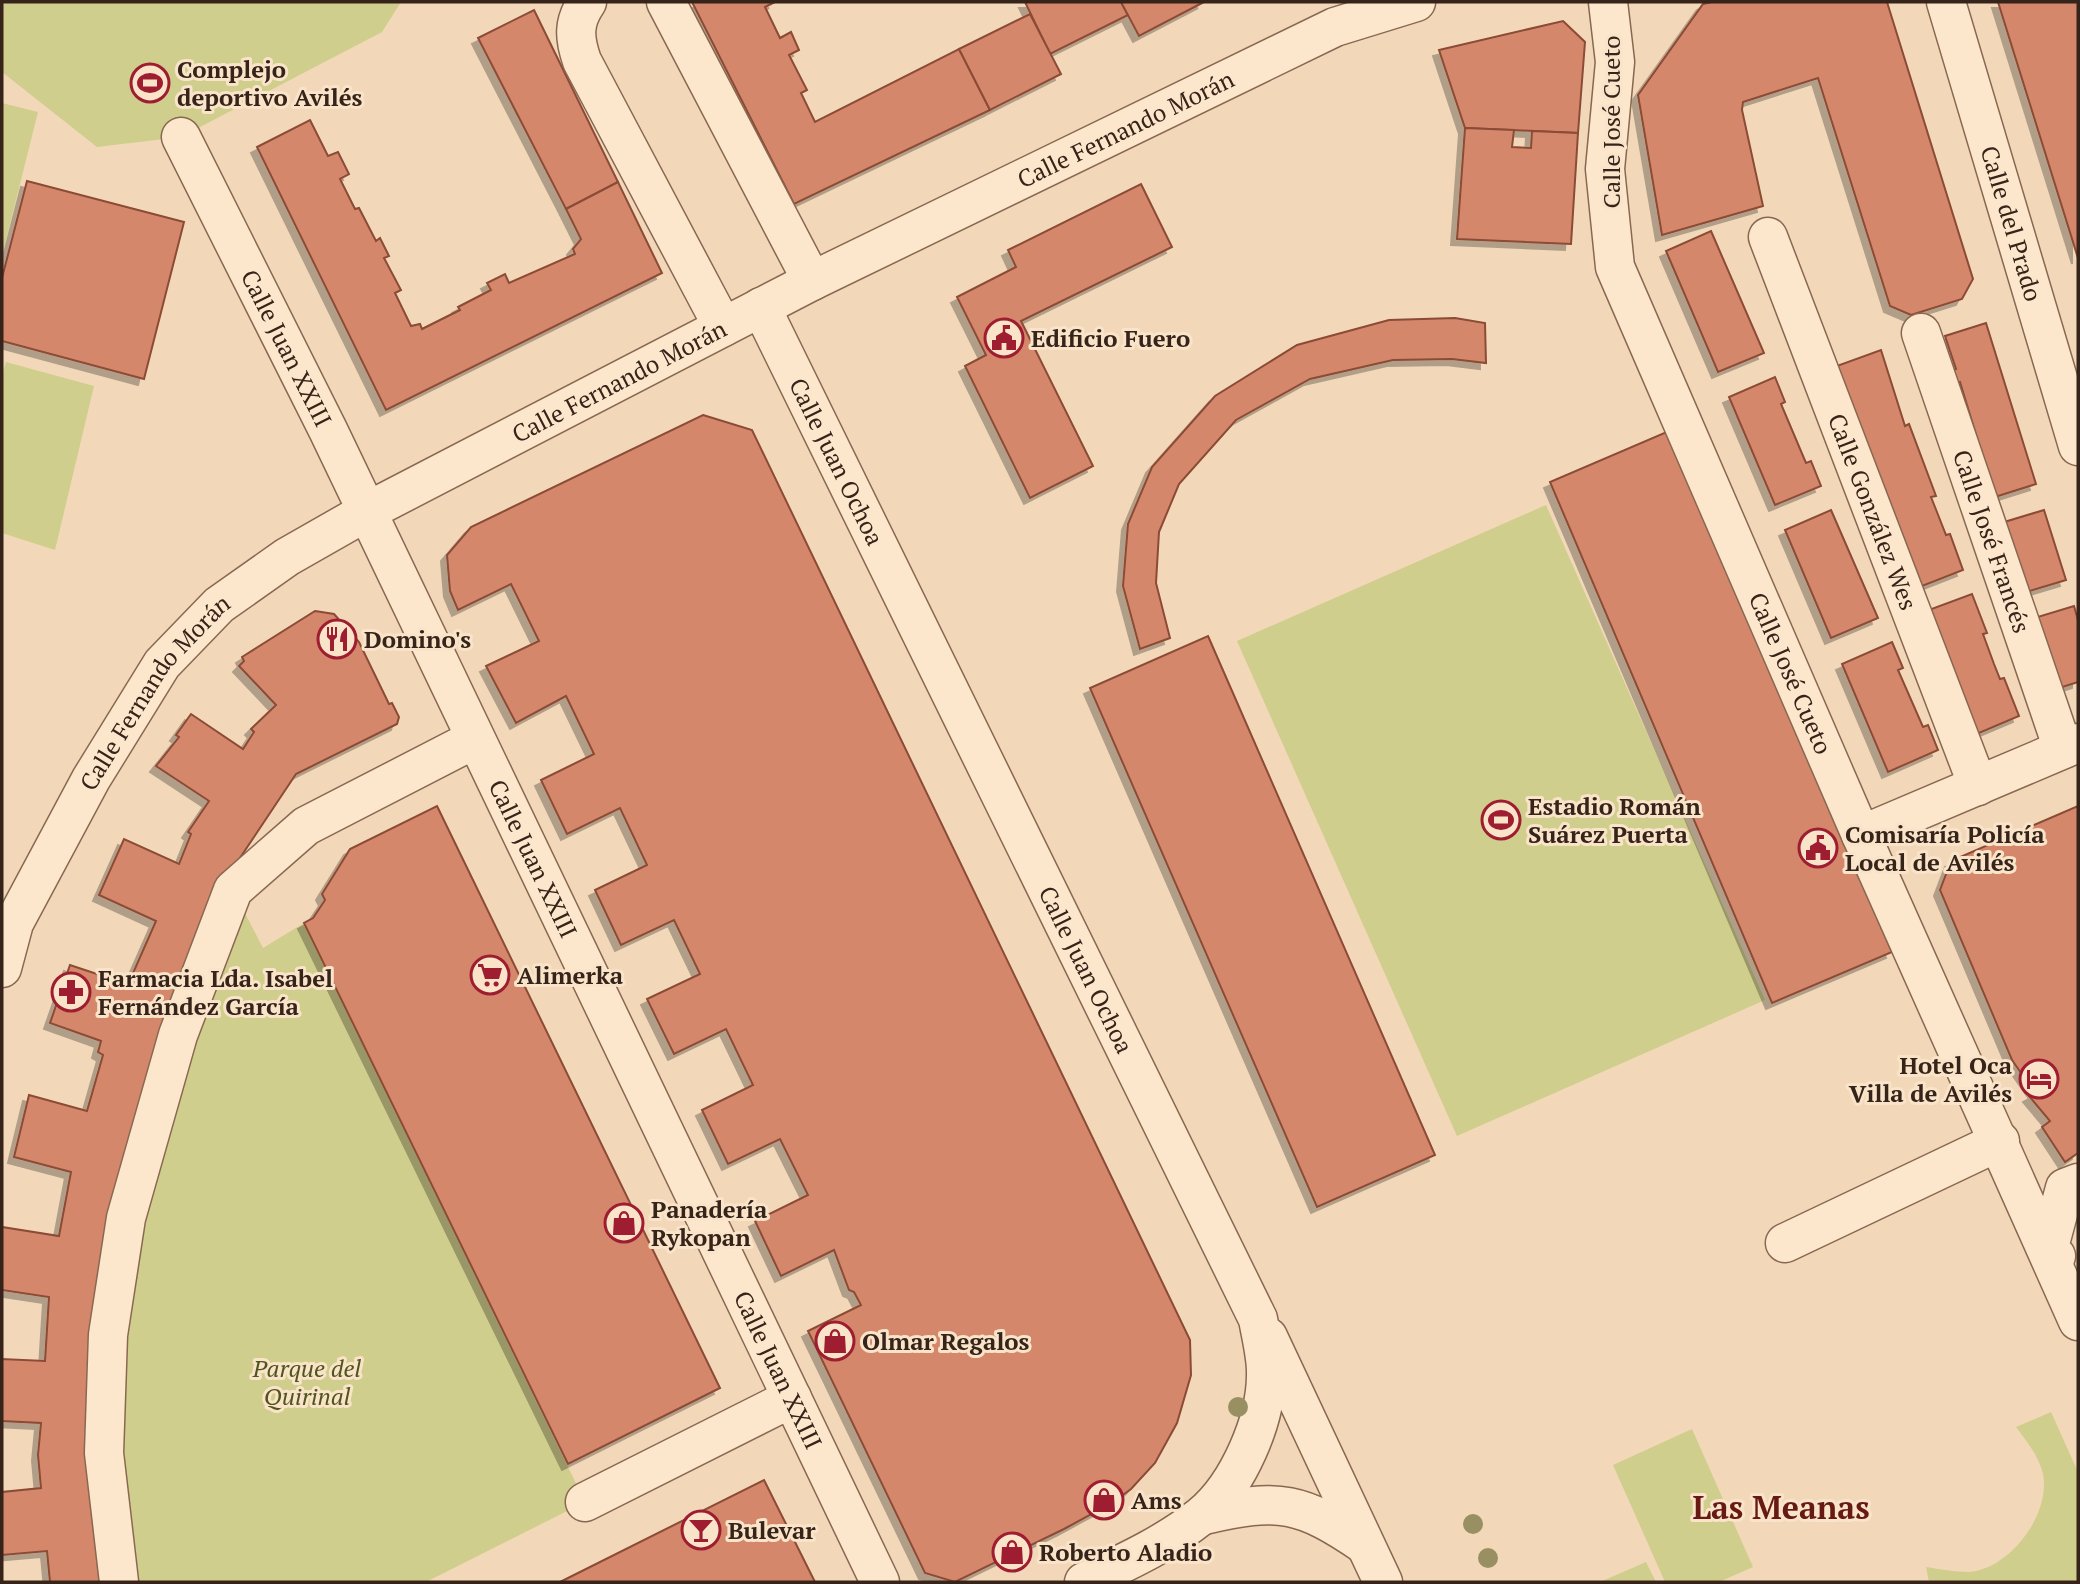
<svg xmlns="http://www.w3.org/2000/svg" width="2080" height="1584" font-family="'PT Serif',serif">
<defs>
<filter id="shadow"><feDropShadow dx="-6" dy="6" stdDeviation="0" flood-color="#0004"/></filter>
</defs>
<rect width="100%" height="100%" fill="#f2d8b9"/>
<g fill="#d0ce8c">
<path d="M 2,2 L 401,2 L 382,32 L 181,137 L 97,147 L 2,72 Z"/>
<path d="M 2,103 L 38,112 L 2,256 Z"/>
<path d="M 6,362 L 94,386 L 55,550 L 2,533 L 2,375 Z"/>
<path d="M 1546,505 L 1765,1000 L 1457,1136 L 1237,641 Z"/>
<path d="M 233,890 L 263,948 L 304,923 L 585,1502 L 426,1582 L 119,1582 L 108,1335 Z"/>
<path d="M 2051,1412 L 2078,1472 L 2078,1582 L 1929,1582 L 1926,1567 C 1940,1569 1955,1572 1969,1572 C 2010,1569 2051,1514 2043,1474 C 2039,1456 2027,1442 2016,1427 Z"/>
<path d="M 1692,1429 L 1753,1567 L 1719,1582 L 1665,1582 L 1613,1465 Z"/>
<path d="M 1646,1562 L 1656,1582 L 1600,1582 Z"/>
</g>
<g fill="#d4876b" stroke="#8b4b36" stroke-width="2" filter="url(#shadow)">
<path d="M 692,2 L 775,2 L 765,7 L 780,38 L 791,32 L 799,50 L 789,55 L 807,90 L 801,93 L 815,122 L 959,49 L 990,110 L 794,204 Z"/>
<path d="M 1025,2 L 1121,2 L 1128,15 L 1050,54 Z"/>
<path d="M 1121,2 L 1204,2 L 1139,36 Z"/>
<path d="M 1712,2 L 1887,2 L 1973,279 L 1962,299 L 1911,315 L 1890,306 L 1818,78 L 1743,102 L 1742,110 L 1763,206 L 1662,235 L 1638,95 L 1703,4 Z"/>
<path d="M 1998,2 L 2078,2 L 2078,258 Z"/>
<path d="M 534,10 L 618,182 L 566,209 L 478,38 Z"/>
<path d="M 1030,14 L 1061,74 L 990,110 L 959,49 Z"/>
<path d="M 1563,21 L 1585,42 L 1578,133 L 1465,128 L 1439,50 Z"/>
<path d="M 310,120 L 328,156 L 338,152 L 349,174 L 340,179 L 355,209 L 359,208 L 376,241 L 380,238 L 389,256 L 384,258 L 401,290 L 395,293 L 411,326 L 420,324 L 422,329 L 460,310 L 458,307 L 491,290 L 487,283 L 505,274 L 509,283 L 575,254 L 573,249 L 581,239 L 566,209 L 618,182 L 662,273 L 386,410 L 257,147 Z"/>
<path d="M 1465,128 L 1514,130 L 1512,147 L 1531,148 L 1532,131 L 1578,133 L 1571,244 L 1457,239 Z"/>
<path d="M 27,181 L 184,222 L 144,379 L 2,341 L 2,278 Z"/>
<path d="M 1141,184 L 1172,247 L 1021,321 L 1093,466 L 1030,498 L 965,366 L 986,355 L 957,297 L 1016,267 L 1008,250 Z"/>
<path d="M 1711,231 L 1764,353 L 1718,372 L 1666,251 Z"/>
<path d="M 1455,318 L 1485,323 L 1486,363 L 1452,359 L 1393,360 L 1310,379 L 1236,420 L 1179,484 L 1159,532 L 1156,583 L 1170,638 L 1140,649 L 1123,586 L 1128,524 L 1152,467 L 1215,396 L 1297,345 L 1389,320 Z"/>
<path d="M 1986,323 L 2036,484 L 1995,497 L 1960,382 L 1955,384 L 1951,371 L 1956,369 L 1945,336 Z"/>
<path d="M 1881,350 L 1905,426 L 1909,424 L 1936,496 L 1931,497 L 1935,507 L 1946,535 L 1950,534 L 1963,570 L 1917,588 L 1834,367 Z"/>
<path d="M 1775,377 L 1785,402 L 1781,404 L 1806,463 L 1811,461 L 1821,486 L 1775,505 L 1729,397 Z"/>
<path d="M 703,415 L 752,430 L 1190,1340 L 1191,1375 L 1177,1423 L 1155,1463 L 1131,1489 L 1112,1503 L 1064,1529 L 955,1582 L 925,1573 L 808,1331 L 861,1305 L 854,1292 L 849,1290 L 834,1250 L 781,1276 L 755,1221 L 808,1195 L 780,1139 L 728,1164 L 702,1110 L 753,1085 L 726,1029 L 674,1054 L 647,999 L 700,974 L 674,920 L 621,945 L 595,890 L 647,865 L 620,808 L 567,834 L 541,780 L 594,754 L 566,696 L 516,723 L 486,666 L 539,641 L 511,584 L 458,610 L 450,591 L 447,555 L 471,527 Z"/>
<path d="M 1669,431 L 1892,952 L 1772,1003 L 1550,482 Z"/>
<path d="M 1831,510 L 1878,618 L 1831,638 L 1785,530 Z"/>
<path d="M 2044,510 L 2066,580 L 2023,593 L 2001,523 Z"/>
<path d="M 1972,594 L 1987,633 L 1983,634 L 1994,664 L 2000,679 L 2004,678 L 2019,716 L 1972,736 L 1926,611 Z"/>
<path d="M 2074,606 L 2078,620 L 2078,682 L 2053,690 L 2031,619 Z"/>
<path d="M 315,611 L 334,614 L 359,642 L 389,704 L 392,703 L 399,717 L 397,724 L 296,774 L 238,861 L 119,1215 L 110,1582 L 50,1582 L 47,1551 L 2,1555 L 2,1492 L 41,1488 L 38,1455 L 41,1423 L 2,1421 L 2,1359 L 45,1361 L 49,1297 L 2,1290 L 2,1227 L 59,1236 L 71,1172 L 14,1157 L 29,1095 L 87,1111 L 103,1055 L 98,1052 L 101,1041 L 50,1023 L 70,965 L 118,981 L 121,977 L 130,980 L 156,921 L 99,895 L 124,839 L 179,864 L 191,834 L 188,832 L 209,801 L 156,766 L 179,737 L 176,735 L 191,714 L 243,749 L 254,732 L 251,729 L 276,705 L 239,666 L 244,661 L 242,657 Z"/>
<path d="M 1208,636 L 1435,1155 L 1317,1207 L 1090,688 Z"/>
<path d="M 1892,642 L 1903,668 L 1898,670 L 1923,727 L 1928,725 L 1938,750 L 1888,772 L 1842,664 Z"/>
<path d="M 437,806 L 720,1388 L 568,1464 L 304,923 L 313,918 L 325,900 L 322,894 L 350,849 Z"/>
<path d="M 2078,806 L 2078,1153 L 2065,1162 L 2042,1127 L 2050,1121 L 2029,1096 L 2035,1093 L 2012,1060 L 1940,890 L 1951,861 Z"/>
<path d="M 764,1480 L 815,1582 L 560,1582 Z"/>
</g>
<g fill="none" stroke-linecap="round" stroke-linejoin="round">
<defs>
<g id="minor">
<path d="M 587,2 C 573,22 574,38 582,61 L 723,327"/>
<path d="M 666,2 L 812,281"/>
<path id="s1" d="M 1608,2 L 1615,62 L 1605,169 L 1615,267 L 1861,835 L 2078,1321"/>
<path id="s2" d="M 1946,2 L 2078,446"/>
<path id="s3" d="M 181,137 L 328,430 L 880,1582"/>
<path id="s4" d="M 1768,237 L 1978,786"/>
<path id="s5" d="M 761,307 L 1258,1319 C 1261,1336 1266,1355 1266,1372 C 1267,1419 1238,1486 1201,1516 C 1166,1544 1124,1563 1084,1582"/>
<path id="s6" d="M 1921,333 L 2063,749"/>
<path d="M 1861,835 L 2078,743"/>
<path id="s7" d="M 2,968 L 14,923 L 91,779 L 162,664 L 219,605 L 287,557 L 366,512 L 812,281 L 1335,27 L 1416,2"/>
<path d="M 1785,1243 L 2000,1141"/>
<path d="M 2056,1256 L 2048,1251 L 2065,1188 L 2078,1183"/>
<path d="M 1268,1337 L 1383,1582"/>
<path d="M 585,1502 L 792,1398"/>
<path d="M 1204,1515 C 1279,1497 1302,1502 1365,1545"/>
<path d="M 119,1582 L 104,1453 L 108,1335 L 126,1218 L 178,1035 L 233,890 L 306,826 L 475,739"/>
</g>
</defs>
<use href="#minor" stroke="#896852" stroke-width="41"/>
<use href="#minor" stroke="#fce7cc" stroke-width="38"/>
</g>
<g fill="#989063">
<circle cx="1238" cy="1407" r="10"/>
<circle cx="1473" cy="1524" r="10"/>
<circle cx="1488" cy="1558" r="10"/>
</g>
<defs>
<symbol id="stadium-ring" viewBox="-11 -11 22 22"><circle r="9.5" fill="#f9e4c9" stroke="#9e1d30" stroke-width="1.5"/><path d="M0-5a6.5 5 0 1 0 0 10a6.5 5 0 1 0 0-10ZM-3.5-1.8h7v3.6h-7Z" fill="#9e1d30"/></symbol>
<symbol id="civic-ring" viewBox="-11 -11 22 22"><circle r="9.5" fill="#f9e4c9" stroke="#9e1d30" stroke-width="1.5"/><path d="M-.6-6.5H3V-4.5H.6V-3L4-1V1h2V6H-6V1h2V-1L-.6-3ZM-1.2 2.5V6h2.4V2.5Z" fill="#9e1d30"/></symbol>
<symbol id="restaurant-ring" viewBox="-11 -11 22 22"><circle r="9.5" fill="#f9e4c9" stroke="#9e1d30" stroke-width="1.5"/><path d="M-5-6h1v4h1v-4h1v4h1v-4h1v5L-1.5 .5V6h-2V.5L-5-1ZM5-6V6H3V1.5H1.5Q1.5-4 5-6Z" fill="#9e1d30"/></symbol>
<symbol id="supermarket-ring" viewBox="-11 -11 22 22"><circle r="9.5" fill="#f9e4c9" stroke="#9e1d30" stroke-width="1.5"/><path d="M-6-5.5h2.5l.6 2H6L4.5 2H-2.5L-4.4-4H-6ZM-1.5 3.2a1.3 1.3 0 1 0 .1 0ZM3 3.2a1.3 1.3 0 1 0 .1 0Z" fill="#9e1d30"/></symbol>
<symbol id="pharmacy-ring" viewBox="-11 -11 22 22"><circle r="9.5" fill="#f9e4c9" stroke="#9e1d30" stroke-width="1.5"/><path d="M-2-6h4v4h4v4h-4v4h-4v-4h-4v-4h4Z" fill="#9e1d30"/></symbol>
<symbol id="hotel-ring" viewBox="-11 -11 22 22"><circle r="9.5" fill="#f9e4c9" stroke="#9e1d30" stroke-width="1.5"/><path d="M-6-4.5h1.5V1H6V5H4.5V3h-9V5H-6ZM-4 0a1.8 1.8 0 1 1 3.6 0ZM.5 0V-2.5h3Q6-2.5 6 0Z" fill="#9e1d30"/></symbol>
<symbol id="shop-ring" viewBox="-11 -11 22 22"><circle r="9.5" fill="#f9e4c9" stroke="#9e1d30" stroke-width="1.5"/><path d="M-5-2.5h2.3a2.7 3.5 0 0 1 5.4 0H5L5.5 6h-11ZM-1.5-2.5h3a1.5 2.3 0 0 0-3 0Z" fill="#9e1d30"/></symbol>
<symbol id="bar-ring" viewBox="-11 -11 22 22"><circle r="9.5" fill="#f9e4c9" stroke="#9e1d30" stroke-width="1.5"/><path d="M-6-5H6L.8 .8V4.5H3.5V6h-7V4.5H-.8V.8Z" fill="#9e1d30"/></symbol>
</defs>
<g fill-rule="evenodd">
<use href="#stadium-ring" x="128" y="61" width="44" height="44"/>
<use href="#civic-ring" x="982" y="316" width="44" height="44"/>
<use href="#restaurant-ring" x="315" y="617" width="44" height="44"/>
<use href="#stadium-ring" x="1479" y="798" width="44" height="44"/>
<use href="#civic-ring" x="1796" y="826" width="44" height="44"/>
<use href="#supermarket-ring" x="468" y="953" width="44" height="44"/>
<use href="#pharmacy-ring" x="49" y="970" width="44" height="44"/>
<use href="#hotel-ring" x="2017" y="1057" width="44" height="44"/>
<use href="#shop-ring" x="602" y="1201" width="44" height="44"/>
<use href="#shop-ring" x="813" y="1319" width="44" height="44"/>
<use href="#shop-ring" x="1082" y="1478" width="44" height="44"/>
<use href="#bar-ring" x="679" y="1508" width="44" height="44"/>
<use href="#shop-ring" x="990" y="1530" width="44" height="44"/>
</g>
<g text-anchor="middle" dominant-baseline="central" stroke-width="6" stroke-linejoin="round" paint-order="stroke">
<g font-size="24" font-weight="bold" fill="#362319" stroke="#f9e4c9" text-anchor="start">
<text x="177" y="69">Complejo<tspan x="177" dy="28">deportivo Avilés</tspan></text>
<text x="1031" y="338">Edificio Fuero</text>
<text x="364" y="639">Domino's</text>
<text x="1528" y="806">Estadio Román<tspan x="1528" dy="28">Suárez Puerta</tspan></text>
<text x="1845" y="834">Comisaría Policía<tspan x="1845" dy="28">Local de Avilés</tspan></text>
<text x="517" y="975">Alimerka</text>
<text x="98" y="978">Farmacia Lda. Isabel<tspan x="98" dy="28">Fernández García</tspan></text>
<text x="2012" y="1065" text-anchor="end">Hotel Oca<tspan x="2012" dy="28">Villa de Avilés</tspan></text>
<text x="651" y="1209">Panadería<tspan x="651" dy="28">Rykopan</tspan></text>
<text x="862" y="1341">Olmar Regalos</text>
<text x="1131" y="1500">Ams</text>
<text x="728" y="1530">Bulevar</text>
<text x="1039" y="1552">Roberto Aladio</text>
</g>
<g font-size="24" fill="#362319" stroke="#f9e4c9">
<text transform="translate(1611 122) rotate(-90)">Calle José Cueto</text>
<text stroke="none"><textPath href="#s7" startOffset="1452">Calle Fernando Morán</textPath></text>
<text stroke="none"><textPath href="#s2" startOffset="231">Calle del Prado</textPath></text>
<text stroke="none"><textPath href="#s3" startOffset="236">Calle Juan XXIII</textPath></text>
<text stroke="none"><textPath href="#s7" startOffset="886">Calle Fernando Morán</textPath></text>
<text stroke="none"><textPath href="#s5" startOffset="172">Calle Juan Ochoa</textPath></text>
<text stroke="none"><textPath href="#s4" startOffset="294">Calle González Wes</textPath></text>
<text stroke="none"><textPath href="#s6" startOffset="220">Calle José Francés</textPath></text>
<text stroke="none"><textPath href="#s1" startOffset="709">Calle José Cueto</textPath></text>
<text stroke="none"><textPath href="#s7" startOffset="318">Calle Fernando Morán</textPath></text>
<text stroke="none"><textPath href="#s3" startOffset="803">Calle Juan XXIII</textPath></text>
<text stroke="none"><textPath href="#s5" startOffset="738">Calle Juan Ochoa</textPath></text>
<text stroke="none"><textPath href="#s3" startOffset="1370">Calle Juan XXIII</textPath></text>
</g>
<g font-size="24" font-style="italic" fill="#4f551d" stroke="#f9e4c9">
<text x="307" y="1368">Parque del<tspan x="307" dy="28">Quirinal</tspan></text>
</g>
<g font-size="32" font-weight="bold" fill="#671a14" stroke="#f9e4c9">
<text x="1781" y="1507">Las Meanas</text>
</g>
</g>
<rect width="2080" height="1584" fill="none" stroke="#362319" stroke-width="7"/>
</svg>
